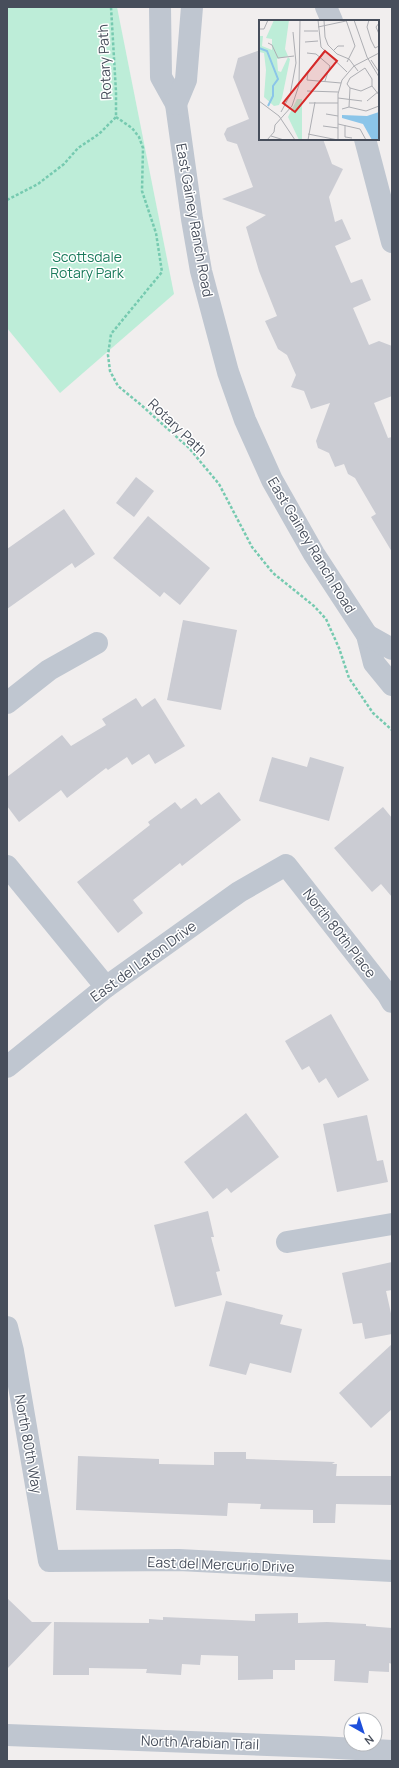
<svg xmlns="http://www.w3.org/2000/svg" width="399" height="1768" font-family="Manrope,sans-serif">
<rect width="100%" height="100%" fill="#f1eeee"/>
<path fill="#bdedd8" d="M 7,7 L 117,7 L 174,294 L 60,393 L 7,328 Z"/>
<g fill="#cbccd3">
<path d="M 260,50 L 260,139 L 323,139 L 332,164 L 343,169 L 329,197 L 335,222 L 342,219 L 351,239 L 335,246 L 351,283 L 362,279 L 371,300 L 353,308 L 369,345 L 379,341 L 392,346 L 392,396 L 374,403 L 388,438 L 392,437 L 392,552 L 371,517 L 376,514 L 355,478 L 348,474 L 344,464 L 335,467 L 329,453 L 318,448 L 316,441 L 330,403 L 311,409 L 304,391 L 291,387 L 296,375 L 287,355 L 278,349 L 265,321 L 277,316 L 259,271 L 246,227 L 266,215 L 222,199 L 253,187 L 237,144 L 227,141 L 224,134 L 227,128 L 249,119 L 233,77 L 238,58 Z"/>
<path d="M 136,477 L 154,491 L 134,517 L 116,503 Z"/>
<path d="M 64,509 L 95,554 L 75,568 L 72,563 L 7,609 L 7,549 Z"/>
<path d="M 148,516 L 210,568 L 180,605 L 164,592 L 160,597 L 113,558 Z"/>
<path d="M 183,620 L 237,630 L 221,710 L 167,700 Z"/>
<path d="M 136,698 L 142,707 L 155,698 L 185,746 L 155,764 L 149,754 L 132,765 L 127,757 L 108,770 L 106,768 L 67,798 L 61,790 L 19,822 L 7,806 L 7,777 L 62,735 L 71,746 L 106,725 L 102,719 Z"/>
<path d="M 272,757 L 307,767 L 310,757 L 344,767 L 329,821 L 259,801 Z"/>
<path d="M 219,792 L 241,820 L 182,866 L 180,863 L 133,900 L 143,913 L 118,933 L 77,882 L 150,825 L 148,822 L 175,802 L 181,809 L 196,798 L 201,805 Z"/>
<path d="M 383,807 L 392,818 L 392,897 L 381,884 L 372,892 L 334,848 Z"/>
<path d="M 331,1014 L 369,1080 L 338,1098 L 326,1078 L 319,1083 L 309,1066 L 302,1070 L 285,1041 Z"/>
<path d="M 246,1113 L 279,1157 L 231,1193 L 227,1188 L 213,1199 L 184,1162 Z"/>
<path d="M 367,1115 L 377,1161 L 383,1160 L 388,1182 L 337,1192 L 323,1124 Z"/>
<path d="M 208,1211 L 214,1237 L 211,1237 L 220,1271 L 216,1272 L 222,1295 L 175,1307 L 154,1225 Z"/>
<path d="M 392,1262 L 392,1290 L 386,1291 L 392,1318 L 392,1334 L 365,1339 L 362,1323 L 353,1324 L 342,1273 Z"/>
<path d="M 226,1301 L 283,1315 L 280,1324 L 302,1329 L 291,1373 L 250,1363 L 246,1375 L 209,1366 Z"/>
<path d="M 392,1344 L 392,1409 L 371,1428 L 339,1393 Z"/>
<path d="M 214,1452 L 246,1452 L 246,1459 L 335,1462 L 332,1464 L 337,1464 L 336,1476 L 392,1476 L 392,1505 L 336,1504 L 335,1523 L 313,1523 L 313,1510 L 260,1509 L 261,1504 L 228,1503 L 227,1516 L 76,1510 L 78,1456 L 159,1459 L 159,1464 L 214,1465 Z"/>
<path d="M 7,1598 L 32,1622 L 52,1622 L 7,1669 Z"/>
<path d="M 298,1613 L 298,1623 L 327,1622 L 366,1624 L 366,1626 L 392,1628 L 392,1664 L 389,1663 L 389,1672 L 369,1671 L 368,1683 L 334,1681 L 335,1660 L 295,1660 L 295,1670 L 273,1670 L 273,1679 L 238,1680 L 238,1656 L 201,1655 L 200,1665 L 182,1664 L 181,1675 L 146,1673 L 147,1669 L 89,1668 L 89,1675 L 53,1675 L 54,1622 L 149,1623 L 149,1619 L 163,1620 L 163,1617 L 255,1621 L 255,1614 Z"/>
</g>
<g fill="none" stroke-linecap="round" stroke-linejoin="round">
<g stroke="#76cab0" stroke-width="2.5" stroke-dasharray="3 2" stroke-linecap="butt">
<path d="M 116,117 L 132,128 L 139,137 L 143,148 L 142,191 L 156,233 L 162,272 L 111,334 L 108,355 L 110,371 L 118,386 L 140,404 L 189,448 L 219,484 L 252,547 L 273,573 L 314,606 L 326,619 L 339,648 L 349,678 L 373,713 L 392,730"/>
<path d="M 7,200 L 38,184 L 64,164 L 78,148 L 99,134 L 116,117 L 116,92 L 111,7"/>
</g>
<g stroke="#bfc6d0" stroke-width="22">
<path d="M 160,7 L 161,77 L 176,104 L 192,219 L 201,271 L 228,372 L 245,420 L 272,480 L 314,554 L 367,635 L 374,663 L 392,685"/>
<path d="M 326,7 L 332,21"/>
<path d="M 176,104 L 186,80 L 192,7"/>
<path d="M 365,139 L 392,242"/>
<path d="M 367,635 L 392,649"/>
<path d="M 7,703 L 49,670 L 97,643"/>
<path d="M 7,866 L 106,987"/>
<path d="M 7,1067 L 106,987 L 239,892 L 286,865 L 388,995 L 392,1002"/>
<path d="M 287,1242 L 392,1224"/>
<path d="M 7,1327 L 13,1351 L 49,1561 L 179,1560 L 392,1571"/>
</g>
<path stroke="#bfc6d0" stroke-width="22" d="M 7,1735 L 320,1747 L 392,1751"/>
</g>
<g text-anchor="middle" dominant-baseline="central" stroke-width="3" stroke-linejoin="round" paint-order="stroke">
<g font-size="14" fill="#474e5b" stroke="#fff">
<text transform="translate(104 62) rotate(-93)">Rotary Path</text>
<text transform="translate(195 220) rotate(80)">East Gainey Ranch Road</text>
<text transform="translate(178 427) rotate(44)">Rotary Path</text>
<text transform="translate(312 545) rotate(59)">East Gainey Ranch Road</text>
<text transform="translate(340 933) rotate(52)">North 80th Place</text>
<text transform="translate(143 961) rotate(-36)">East del Laton Drive</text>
<text transform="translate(29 1444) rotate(80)">North 80th Way</text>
<text transform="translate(221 1564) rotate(2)">East del Mercurio Drive</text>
<text transform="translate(200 1742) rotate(2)">North Arabian Trail</text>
</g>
<g font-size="14" fill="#197a5b" stroke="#fff">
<text x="87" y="256">Scottsdale<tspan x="87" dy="16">Rotary Park</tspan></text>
</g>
</g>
<g transform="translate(259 20)">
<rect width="120" height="120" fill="#f1eeee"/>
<path d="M 15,0 L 30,0 L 26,29 L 29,36 L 18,39 L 19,51 L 22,52 L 29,37 L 31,39 L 23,78 L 20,85 L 15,86 L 5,77 L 7,50 L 5,33 L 0,32 L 0,16 L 4,16 L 3,26 L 13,30 L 13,19 L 7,18 ZM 38,79 L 43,79 L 43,120 L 40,120 L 29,97 Z" fill="#bdedd8"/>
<path d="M 120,92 L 119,120 L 113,120 L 104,104 L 83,98 L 83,95 L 108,96 Z" fill="#8bc5e9"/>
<path fill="none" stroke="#8bc5e9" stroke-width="2" d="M 0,28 L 8,31 L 19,59 L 14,66 L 14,76 L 9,86"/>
<path fill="none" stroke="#adaeb3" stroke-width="1" d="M 59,0 L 62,27 L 88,52M 65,0 L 66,17 L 69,25 L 78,34 L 90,39 L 99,51M 87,0 L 96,26 L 88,42M 95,0 L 108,37 L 120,57M 110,0 L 108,7 L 112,20 L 116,28 L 120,26M 120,3 L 117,7 L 120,14M 59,7 L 87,1M 0,9 L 5,9 L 9,0M 45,11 L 59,11M 46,22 L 59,21M 9,23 L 13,25 L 19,38 L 35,36M 65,31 L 49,52 L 48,60 L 82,63M 74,31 L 79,26 L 85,26M 48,33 L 57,34 L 71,46 L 66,61M 112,40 L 120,52M 40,65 L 41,0M 91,68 L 88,64 L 91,58 L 106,48 L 113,59 L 113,66 L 120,75M 91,68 L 102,71 L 113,66M 48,71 L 79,72M 79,78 L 103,81M 0,81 L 20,96 L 36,120M 108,81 L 120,71M 50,83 L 79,83M 90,87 L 107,91 L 120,86M 83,89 L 90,87 L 91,68M 22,92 L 31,75 L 37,43 L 34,12M 67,94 L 79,96M 79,104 L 101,109 L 107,120M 16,105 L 33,86 L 40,65M 86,105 L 86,117 L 93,118M 64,106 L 79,108M 49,114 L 79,120M 12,116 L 25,120M 8,120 L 15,112 L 16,105M 49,120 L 56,82M 79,120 L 79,74 L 83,60 L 95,46 L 120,33"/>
<path fill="#d62828" fill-opacity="0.15" stroke="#d62828" stroke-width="2" d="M 66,31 L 78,41 L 36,92 L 24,83 Z"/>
<rect width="120" height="120" fill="none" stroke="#474e5b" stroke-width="2"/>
</g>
<rect width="399" height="1768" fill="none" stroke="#474e5b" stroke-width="16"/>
<g transform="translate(363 1732) rotate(141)"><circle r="19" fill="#ffffff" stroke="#b5b8bd"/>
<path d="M0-3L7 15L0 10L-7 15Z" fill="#1e4fdb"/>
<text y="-6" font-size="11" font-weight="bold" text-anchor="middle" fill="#474e5b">N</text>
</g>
</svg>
